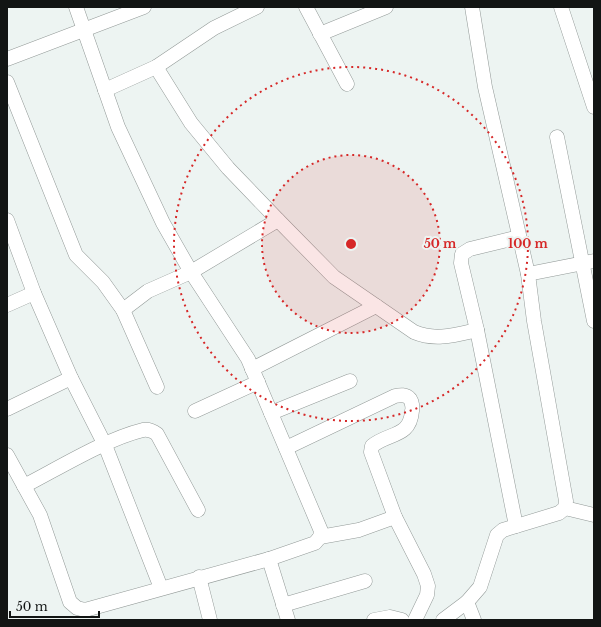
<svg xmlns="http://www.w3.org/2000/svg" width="601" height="627" font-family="'Libre Baskerville',serif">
<rect width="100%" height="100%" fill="#edf4f2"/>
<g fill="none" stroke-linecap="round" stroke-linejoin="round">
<defs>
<g id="minor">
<path d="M 306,7 L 347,84"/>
<path d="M 561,7 L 594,107"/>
<path d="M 320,34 L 386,7"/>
<path d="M 7,59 L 144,7"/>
<path d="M 156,67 L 191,123 L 228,168 L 278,220 L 334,277 L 414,332 C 435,341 455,335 477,330"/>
<path d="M 7,82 L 76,255 L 103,282 L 123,310 L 157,387"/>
<path d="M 105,90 L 156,67 L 214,28 L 257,7"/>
<path d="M 557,137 L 594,321"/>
<path d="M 7,220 L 34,293 L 71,378 L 105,445 L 161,588"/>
<path d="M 528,274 L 594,261"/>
<path d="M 7,305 L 34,293"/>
<path d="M 123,310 L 148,291 L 191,272 L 278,220"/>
<path d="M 252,369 L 376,306"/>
<path d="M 7,409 L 71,378"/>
<path d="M 195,411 L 258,382"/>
<path d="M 271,413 L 350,381"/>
<path d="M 286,448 L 395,396 C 400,395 406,394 410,399 C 412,402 413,408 412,411 C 410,438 389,432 372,446 L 371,452 L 395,517 L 424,574 L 428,586 L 427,595 L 415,620"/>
<path d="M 7,455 L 40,515 L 70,602 L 77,608 L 85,610 L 269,559 L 315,543 L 320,537 L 321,531 L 248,359 L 191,272 L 163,223 L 118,127 L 76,7"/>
<path d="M 24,486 C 59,468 106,439 143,430 C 149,429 153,431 157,434 L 198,510"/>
<path d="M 565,508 L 594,515"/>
<path d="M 516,526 L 477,330 L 461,263 L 462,254 L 470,249 L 519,237"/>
<path d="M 320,537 L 359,530 L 395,517"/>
<path d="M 269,559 L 288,620"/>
<path d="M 199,577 L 210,620"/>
<path d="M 467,602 L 474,620"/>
<path d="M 283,605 L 365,581"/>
<path d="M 374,620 L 390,617 L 402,620"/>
<path d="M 443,620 L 467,602 L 480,587 L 497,535 L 503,530 L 559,513 L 565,508 L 566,501 L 534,321 L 528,274 L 485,87 L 472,7"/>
</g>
</defs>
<use href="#minor" stroke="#939a98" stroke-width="15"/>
<use href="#minor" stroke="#fff" stroke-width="14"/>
</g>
<circle cx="351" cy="244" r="89" fill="#d62828" fill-opacity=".12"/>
<g fill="none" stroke="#d62828" stroke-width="2" stroke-dasharray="2 4">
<circle cx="351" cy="244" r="89"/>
<circle cx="351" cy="244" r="177"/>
</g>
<circle cx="351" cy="244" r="6" fill="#d62828" stroke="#edf4f2" stroke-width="2"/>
<g font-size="12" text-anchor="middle" font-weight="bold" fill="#d62828" stroke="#edf4f2" stroke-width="4" stroke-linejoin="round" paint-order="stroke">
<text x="440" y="248">50 m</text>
<text x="528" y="248">100 m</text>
</g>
<rect width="601" height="627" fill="none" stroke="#121514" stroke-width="16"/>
<path d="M10 611v6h89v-6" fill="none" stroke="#121514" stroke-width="2"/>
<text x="16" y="611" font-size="12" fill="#121514" stroke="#edf4f2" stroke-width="3" paint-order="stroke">50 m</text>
</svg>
